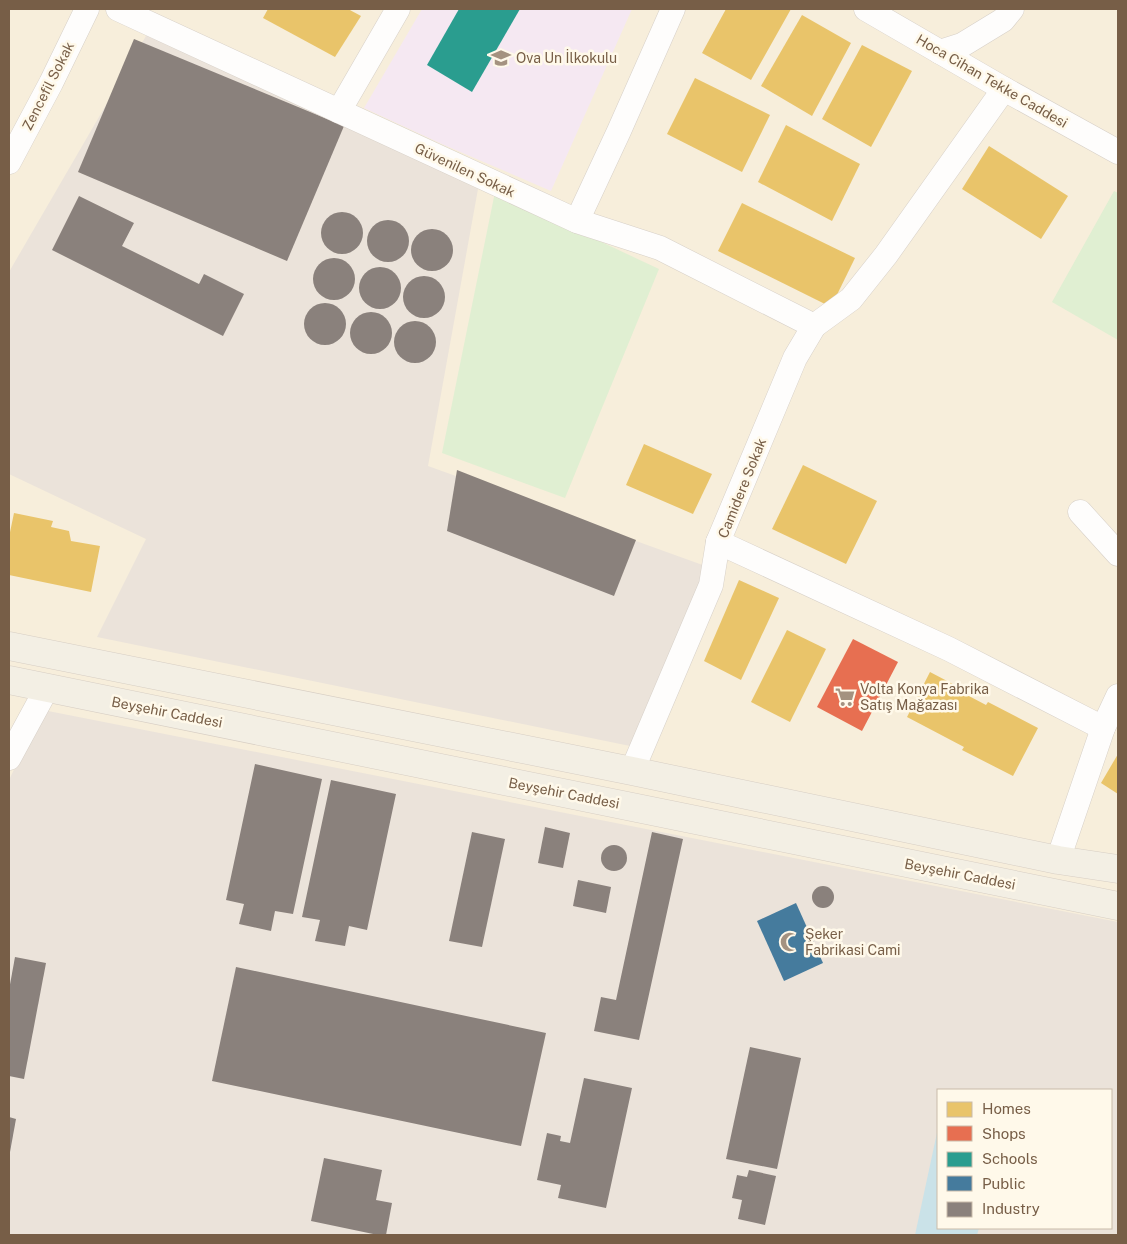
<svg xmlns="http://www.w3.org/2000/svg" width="1127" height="1244" font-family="'Public Sans',sans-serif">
<rect width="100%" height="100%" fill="#f8f3e9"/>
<path fill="#f7eedb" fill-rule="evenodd" d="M 9,9 L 1118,9 L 1118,1235 L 9,1235 ZM 938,1090 L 1111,1090 L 1111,1228 L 938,1228 Z"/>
<g fill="#ebe3da" fill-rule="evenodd">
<path d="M 150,29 L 478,189 L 428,466 L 722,572 L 635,747 L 97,637 L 146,539 L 9,474 L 9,272 Z"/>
<path d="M 43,710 L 1118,922 L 1118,1235 L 9,1235 L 9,780 ZM 938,1090 L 1111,1090 L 1111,1228 L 938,1228 Z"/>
</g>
<path fill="#f5e8f2" d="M 422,9 L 632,9 L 551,191 L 444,145 L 364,108 Z"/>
<g fill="#e0efd2">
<path d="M 1114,191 L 1118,193 L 1118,340 L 1052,302 Z"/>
<path d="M 495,192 L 659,269 L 565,498 L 442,453 Z"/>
</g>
<path fill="#cae2e8" d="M 938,1128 L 938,1228 L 979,1228 L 977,1235 L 915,1235 Z"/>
<g fill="#e9c46a">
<path d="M 268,9 L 348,9 L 361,16 L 335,57 L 263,18 Z"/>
<path d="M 726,9 L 791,9 L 751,80 L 702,53 Z"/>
<path d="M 802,15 L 851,43 L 812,116 L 761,86 Z"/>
<path d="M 862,45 L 912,71 L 871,147 L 822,119 Z"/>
<path d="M 695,78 L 770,115 L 742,172 L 667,134 Z"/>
<path d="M 786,125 L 860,164 L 832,221 L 758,182 Z"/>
<path d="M 989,146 L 1068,196 L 1041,239 L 962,189 Z"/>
<path d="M 742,203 L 855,258 L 831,307 L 718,251 Z"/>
<path d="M 644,444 L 712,474 L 693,514 L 626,485 Z"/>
<path d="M 803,465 L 877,501 L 846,564 L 772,529 Z"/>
<path d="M 14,513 L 53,521 L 51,527 L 69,531 L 71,541 L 100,546 L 91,592 L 9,575 L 9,537 Z"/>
<path d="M 739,580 L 779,598 L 741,680 L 704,661 Z"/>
<path d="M 787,630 L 826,649 L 790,722 L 751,702 Z"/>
<path d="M 930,672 L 968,692 L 967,695 L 986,705 L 988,702 L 1038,728 L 1013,776 L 962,750 L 964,747 L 907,717 Z"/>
<path d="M 1118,754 L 1118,794 L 1101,783 Z"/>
</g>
<path fill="#e76f51" d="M 853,639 L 898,662 L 862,731 L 817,707 Z"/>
<path fill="#2a9d8f" d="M 459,9 L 520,9 L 472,92 L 427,65 Z"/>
<path fill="#457b9d" d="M 796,903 L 823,963 L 784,981 L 757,921 Z"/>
<g fill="#8a817c">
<path d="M 134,39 L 344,126 L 287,261 L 78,172 Z"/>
<path d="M 79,196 L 134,223 L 122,246 L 199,284 L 204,274 L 244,294 L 223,336 L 52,250 Z"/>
<circle cx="342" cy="233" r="21"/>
<circle cx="388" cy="241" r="21"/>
<circle cx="432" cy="250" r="21"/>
<circle cx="334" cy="279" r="21"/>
<circle cx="380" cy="288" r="21"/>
<circle cx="424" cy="297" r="21"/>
<circle cx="325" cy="324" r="21"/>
<circle cx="371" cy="333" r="21"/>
<circle cx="415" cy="342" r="21"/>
<path d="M 457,470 L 636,540 L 614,596 L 447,531 Z"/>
<path d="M 255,764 L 322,779 L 293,914 L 275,911 L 271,931 L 239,924 L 244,904 L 226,900 Z"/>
<path d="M 331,780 L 396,794 L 367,930 L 349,926 L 345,946 L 315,941 L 320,920 L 302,917 Z"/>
<path d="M 545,827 L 570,833 L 563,868 L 538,863 Z"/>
<path d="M 472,832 L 505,839 L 482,947 L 449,941 Z"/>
<path d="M 652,832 L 683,839 L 639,1040 L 594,1031 L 601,997 L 616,1000 Z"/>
<circle cx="614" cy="858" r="13"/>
<path d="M 578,880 L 611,887 L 606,913 L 573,906 Z"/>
<circle cx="823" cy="897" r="11"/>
<path d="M 15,957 L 46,963 L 24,1079 L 9,1076 L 9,990 Z"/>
<path d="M 236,967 L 546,1033 L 521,1146 L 212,1081 Z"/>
<path d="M 750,1047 L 801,1058 L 777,1169 L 726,1159 Z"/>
<path d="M 584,1078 L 632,1088 L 606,1208 L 558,1198 L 561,1185 L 537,1180 L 547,1133 L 561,1136 L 560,1141 L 570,1143 Z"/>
<path d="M 9,1117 L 16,1119 L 10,1152 L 9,1152 Z"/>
<path d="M 324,1158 L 382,1170 L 376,1200 L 392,1203 L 386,1235 L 378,1235 L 311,1221 Z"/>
<path d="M 749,1170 L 776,1176 L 765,1225 L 738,1219 L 742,1200 L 732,1198 L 737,1175 L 747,1177 Z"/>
</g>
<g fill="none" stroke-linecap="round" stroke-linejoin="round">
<defs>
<g id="minor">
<path d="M 118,9 L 577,221 L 660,248 L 814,326"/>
<path d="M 866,9 L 1004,89 L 1118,152"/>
<path d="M 940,52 L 962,45 L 1003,20 L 1012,9"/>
<path d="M 1004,89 L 886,255 L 851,299 L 814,326 L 795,358 L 718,542 L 949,649 L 1103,728"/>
<path d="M 339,111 L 398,9"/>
<path d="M 9,162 L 51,83 L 87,9"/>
<path d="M 577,221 L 619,131 L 673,9"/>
<path d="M 1080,512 L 1118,554"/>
<path d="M 9,758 L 47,688"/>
<path d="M 632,771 L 711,585 L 718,542"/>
<path d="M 1058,860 L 1103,728 L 1118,696"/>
</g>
<g id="major">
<path d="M 9,646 L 632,771 L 1058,860 L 1118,869"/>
<path d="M 9,680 L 1118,906"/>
</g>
</defs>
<use href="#minor" stroke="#d7d0c8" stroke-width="25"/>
<use href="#major" stroke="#d7cec4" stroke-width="29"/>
<use href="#minor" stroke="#fefdfc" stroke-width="24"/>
<use href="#major" stroke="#f3efe4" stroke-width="28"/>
</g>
<defs>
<symbol id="school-bare" viewBox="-9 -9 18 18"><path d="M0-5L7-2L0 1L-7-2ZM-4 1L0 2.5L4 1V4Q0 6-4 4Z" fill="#a49280" stroke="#fff9ea" stroke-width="2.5" paint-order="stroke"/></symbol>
<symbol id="supermarket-bare" viewBox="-9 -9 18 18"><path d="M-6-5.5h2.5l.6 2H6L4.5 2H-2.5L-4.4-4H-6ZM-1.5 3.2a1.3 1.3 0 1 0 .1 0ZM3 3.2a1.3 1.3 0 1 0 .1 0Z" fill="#a49280" stroke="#fff9ea" stroke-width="2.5" paint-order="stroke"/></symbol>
<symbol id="mosque-bare" viewBox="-9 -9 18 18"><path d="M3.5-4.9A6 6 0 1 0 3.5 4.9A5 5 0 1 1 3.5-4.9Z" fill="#a49280" stroke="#fff9ea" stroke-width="2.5" paint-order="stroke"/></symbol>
</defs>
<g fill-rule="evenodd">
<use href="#school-bare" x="487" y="44" width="28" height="28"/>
<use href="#supermarket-bare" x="831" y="683" width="28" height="28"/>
<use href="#mosque-bare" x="776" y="928" width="28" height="28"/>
</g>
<g text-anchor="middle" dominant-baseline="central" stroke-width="5" stroke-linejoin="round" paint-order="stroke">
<g font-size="14" fill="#775e47" stroke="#fff9ea" text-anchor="start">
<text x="516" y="58">Ova Un İlkokulu</text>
<text x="860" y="689">Volta Konya Fabrika<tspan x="860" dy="16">Satış Mağazası</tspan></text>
<text x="805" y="934">Şeker<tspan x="805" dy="16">Fabrikasi Cami</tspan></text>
</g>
<g font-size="14" fill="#775e47" stroke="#fff9ea">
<text transform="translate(992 81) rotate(30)">Hoca Cihan Tekke Caddesi</text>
<text transform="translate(48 86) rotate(-63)">Zencefil Sokak</text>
<text transform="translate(465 170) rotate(25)">Güvenilen Sokak</text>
<text transform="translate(742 488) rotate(-68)">Camidere Sokak</text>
<text transform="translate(167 712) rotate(11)">Beyşehir Caddesi</text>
<text transform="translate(564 793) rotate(11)">Beyşehir Caddesi</text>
<text transform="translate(960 874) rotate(11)">Beyşehir Caddesi</text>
</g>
</g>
<rect width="1127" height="1244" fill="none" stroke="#775e47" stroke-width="20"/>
<rect x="937" y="1089" width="175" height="140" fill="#fff9ea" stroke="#c9bba9"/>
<rect x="947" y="1102" width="25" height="15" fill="#e9c46a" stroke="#c9bba9"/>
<text x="982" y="1114" font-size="15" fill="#775e47">Homes</text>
<rect x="947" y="1126" width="25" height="15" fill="#e76f51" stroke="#c9bba9"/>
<text x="982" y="1139" font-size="15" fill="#775e47">Shops</text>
<rect x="947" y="1152" width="25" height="15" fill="#2a9d8f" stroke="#c9bba9"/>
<text x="982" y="1164" font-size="15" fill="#775e47">Schools</text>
<rect x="947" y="1176" width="25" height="15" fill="#457b9d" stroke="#c9bba9"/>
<text x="982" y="1189" font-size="15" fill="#775e47">Public</text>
<rect x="947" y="1202" width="25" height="15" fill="#8a817c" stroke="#c9bba9"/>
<text x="982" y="1214" font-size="15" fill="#775e47">Industry</text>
</svg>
